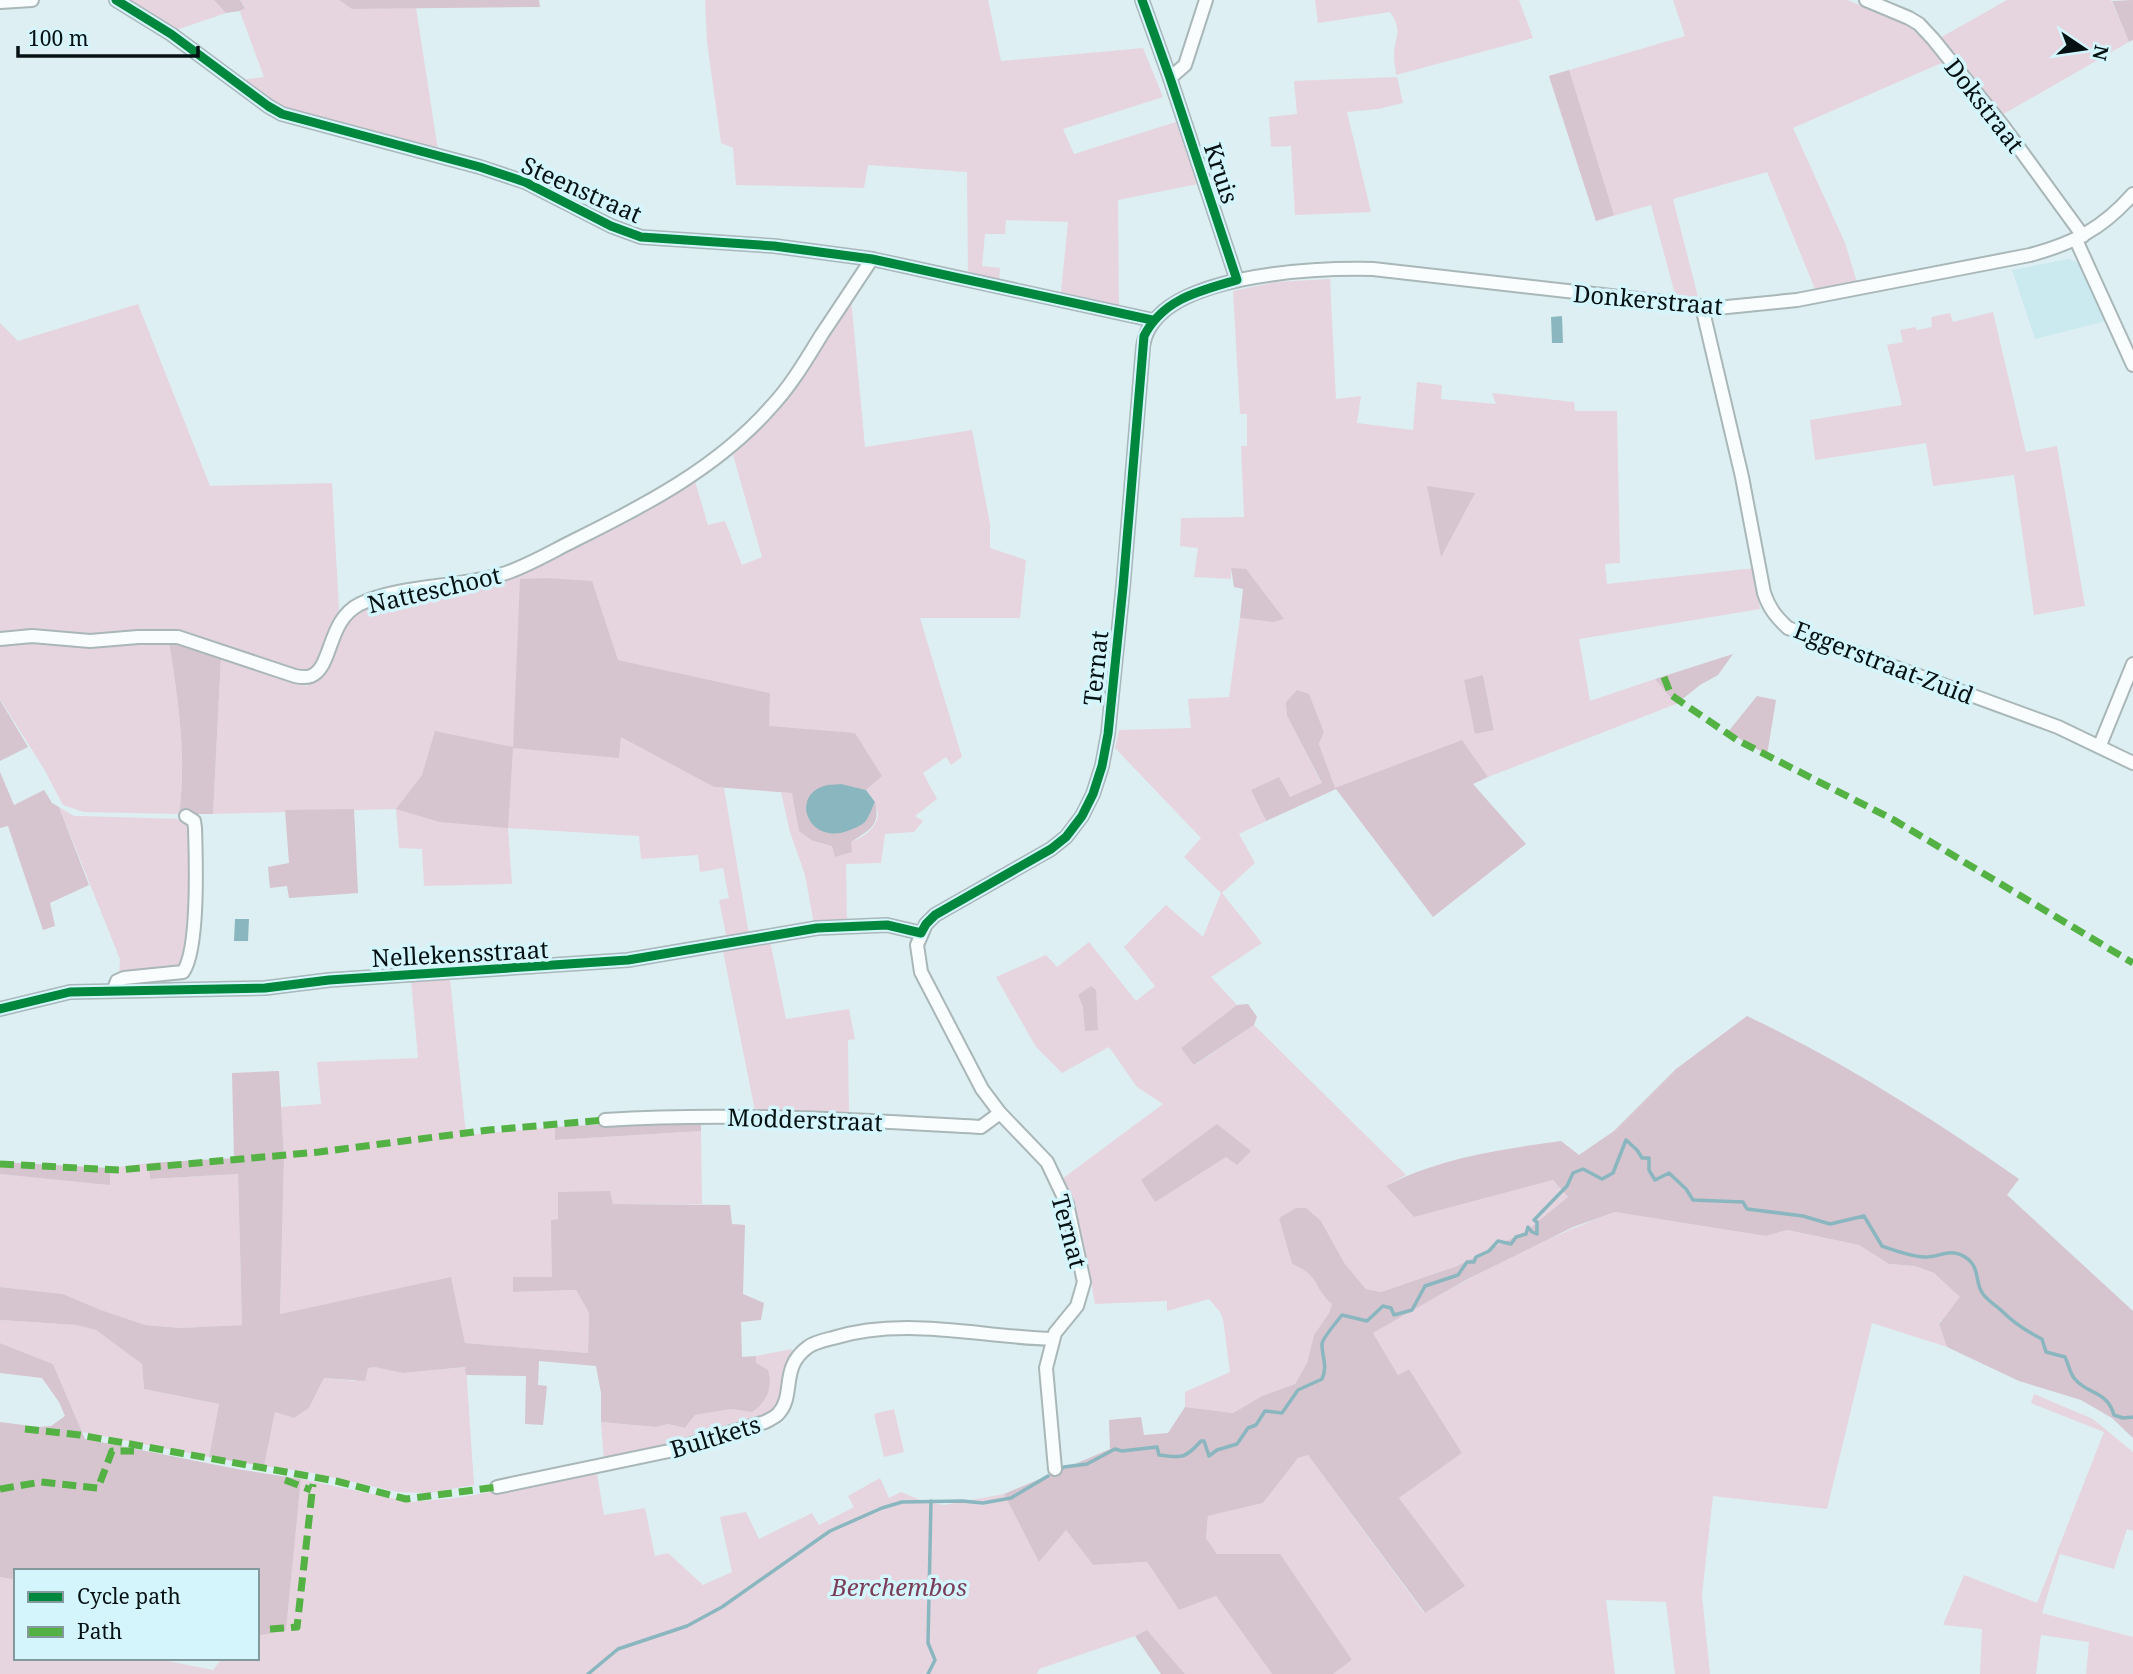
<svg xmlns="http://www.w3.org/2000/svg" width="2133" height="1674" font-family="'Noto Serif',serif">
<rect width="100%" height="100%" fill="#ddeff2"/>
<path fill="#cbeaf0" d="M 2068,259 L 2079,263 L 2106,321 L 2035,339 L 2012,270 Z"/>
<g fill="#e6d5df" fill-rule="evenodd">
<path d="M 126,0 L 214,0 L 226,13 L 176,30 Z"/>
<path d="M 240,0 L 339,0 L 353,9 L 416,8 L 438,150 L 284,109 L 242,80 L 264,77 L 240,12 L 245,7 Z"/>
<path d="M 705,0 L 988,0 L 1001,61 L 1143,48 L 1163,97 L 1063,129 L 1074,154 L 1176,122 L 1198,184 L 1118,200 L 1119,305 L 1061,292 L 1068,222 L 1006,220 L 1005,234 L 985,234 L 982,266 L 1000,268 L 999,282 L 968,275 L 967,172 L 868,165 L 864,188 L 736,185 L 733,148 L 721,143 L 707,42 Z"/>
<path d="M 1315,0 L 1519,0 L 1533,38 L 1396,75 C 1396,69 1394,63 1394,57 C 1394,36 1404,32 1390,12 L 1318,23 Z"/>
<path d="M 1673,0 L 1847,0 L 1905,22 L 1946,61 L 1793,128 L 1845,243 L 1857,282 L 1815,289 L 1767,172 L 1673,199 L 1699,301 L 1676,298 L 1651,205 L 1596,221 L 1549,76 L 1685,36 Z"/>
<path d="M 2007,0 L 2111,0 L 2129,42 L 2000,116 L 1938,39 Z"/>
<path d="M 1397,77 L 1403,103 L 1378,109 L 1347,112 L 1371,212 L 1295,215 L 1291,146 L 1271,147 L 1269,117 L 1297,114 L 1294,81 Z"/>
<path d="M 1330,279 L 1336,399 L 1361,396 L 1357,423 L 1413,430 L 1417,382 L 1442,385 L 1441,399 L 1496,404 L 1492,393 L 1574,402 L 1575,411 L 1617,411 L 1620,563 L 1605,564 L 1607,584 L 1755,568 L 1760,609 L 1579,639 L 1590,701 L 1655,679 L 1676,704 L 1488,777 L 1462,740 L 1335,789 L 1319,744 L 1324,732 L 1309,695 L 1287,716 L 1322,784 L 1290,797 L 1251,790 L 1266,821 L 1239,834 L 1255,863 L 1222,893 L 1262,943 L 1211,977 L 1237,1005 L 1182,1048 L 1195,1065 L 1254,1025 L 1406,1175 L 1386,1186 L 1414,1217 L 1553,1180 L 1569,1198 L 1528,1230 L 1457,1266 L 1381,1292 L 1366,1289 L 1345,1264 L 1321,1221 L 1279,1217 L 1292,1264 C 1321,1276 1312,1287 1332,1304 L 1329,1313 L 1314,1335 L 1307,1363 L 1295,1384 L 1262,1396 L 1233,1413 L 1185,1407 L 1185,1392 L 1230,1372 L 1223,1319 L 1220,1312 L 1209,1299 L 1167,1311 L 1167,1301 L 1095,1304 C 1087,1261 1082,1218 1062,1179 L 1163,1104 L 1137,1087 L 1109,1047 L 1062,1073 L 1036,1047 L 996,977 L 1046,955 L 1057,967 L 1089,942 L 1136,1001 L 1155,986 L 1124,947 L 1166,905 L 1203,937 L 1221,893 L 1184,857 L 1201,838 L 1115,748 L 1119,730 L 1191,728 L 1188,699 L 1229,697 L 1240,618 L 1273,622 L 1231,568 L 1231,579 L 1194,577 L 1198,548 L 1180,546 L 1181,518 L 1244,517 L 1241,446 L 1247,446 L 1247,414 L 1240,414 L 1233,291 L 1275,282 ZM 1483,675 L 1494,729 L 1476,734 Z"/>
<path d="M 851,298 L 865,447 L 972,430 L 990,524 L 990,548 L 1026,560 L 1020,618 L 920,618 L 962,757 L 951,765 L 946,757 L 923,773 L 937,799 L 915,816 L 923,821 L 914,832 L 885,834 L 881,863 L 846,864 L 847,920 L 814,924 L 805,875 L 790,832 L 781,792 L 792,793 L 813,841 C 820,843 828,846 835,845 C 851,845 876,833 878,815 C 878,806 871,797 866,790 L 882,776 L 768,726 L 770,693 L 618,660 L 546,578 L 520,580 L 619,758 L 621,736 L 714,787 L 724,788 L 749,935 L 727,939 L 719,900 L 729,898 L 723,868 L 700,872 L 698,855 L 641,859 L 639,836 L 508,828 L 512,884 L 424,886 L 422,849 L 399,848 L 396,809 L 213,814 L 221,657 L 307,686 L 317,678 L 338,627 L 360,608 L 501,577 L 694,478 L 708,525 L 725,521 L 742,565 L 762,557 L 733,455 L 777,409 ZM 422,775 L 439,822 L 397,808 Z"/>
<path d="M 138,304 L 210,486 L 332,483 L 339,609 L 328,631 L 315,665 L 303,673 L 206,641 L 122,637 L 0,636 L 0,323 L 18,341 Z"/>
<path d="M 1993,312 L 2026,452 L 2057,446 L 2085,606 L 2034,615 L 2014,475 L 1933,486 L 1926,443 L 1815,460 L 1810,420 L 1902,405 L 1887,345 L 1903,342 L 1900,330 L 1916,327 L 1917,330 L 1932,327 L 1931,317 L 1950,313 L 1953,322 Z"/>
<path d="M 12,640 L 169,642 C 178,698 187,757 179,814 L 84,812 L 63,805 L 44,769 L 0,699 L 0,643 Z"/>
<path d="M 59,807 L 74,816 L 80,816 L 181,819 L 193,829 L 184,961 L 182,966 L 119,975 L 120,959 Z"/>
<path d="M 770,941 L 786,1019 L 849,1009 L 855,1039 L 848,1040 L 849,1115 L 755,1111 L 723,951 Z"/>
<path d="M 450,979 L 466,1135 L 555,1127 L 555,1140 L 701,1131 L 702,1204 L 612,1204 L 552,1220 L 552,1278 L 513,1292 L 576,1290 L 589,1313 L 588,1353 L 465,1343 L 451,1278 L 280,1314 L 284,1158 L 281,1107 L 321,1104 L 317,1062 L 418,1058 L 411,980 Z"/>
<path d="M 149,1163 L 151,1179 L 238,1174 L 242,1325 L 181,1328 L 145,1325 L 101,1310 L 63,1294 L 0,1287 L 0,1174 L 109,1184 L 110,1168 Z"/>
<path d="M 1615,1212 L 1766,1236 L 1786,1230 L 1859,1245 L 1889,1264 L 1915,1266 L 1934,1273 L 1961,1297 L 1939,1323 L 1947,1347 L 1872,1323 L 1827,1509 L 1713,1496 L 1702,1595 L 1710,1674 L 1675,1674 L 1666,1602 L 1606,1600 L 1615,1674 L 1333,1674 L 1352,1660 L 1217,1554 L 1206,1538 L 1208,1516 L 1263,1503 L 1298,1458 L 1308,1455 L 1424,1613 L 1464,1587 L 1399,1498 L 1462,1453 L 1409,1369 L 1398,1375 L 1373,1333 C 1451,1288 1530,1243 1615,1212 Z"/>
<path d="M 0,1320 L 76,1325 L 97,1330 L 142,1364 L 144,1389 L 219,1404 L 209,1457 L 82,1432 L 53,1364 L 0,1343 Z"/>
<path d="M 792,1349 C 785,1373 786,1401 765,1417 L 674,1447 L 604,1461 L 601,1422 L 656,1427 L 668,1424 L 685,1428 L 695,1415 L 731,1409 L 752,1412 L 756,1356 Z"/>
<path d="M 374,1367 L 404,1373 L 466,1367 L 474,1485 L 429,1493 L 398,1492 L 308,1472 L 264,1466 L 275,1412 L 294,1418 L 309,1408 L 324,1378 L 355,1381 L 368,1368 Z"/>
<path d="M 2034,1394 L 2093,1419 L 2133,1452 L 2133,1531 L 2127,1529 L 2114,1569 L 2060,1554 L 2042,1613 L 2133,1637 L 2133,1674 L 2086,1674 L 2089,1642 L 2041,1635 L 2036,1674 L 1980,1674 L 1982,1629 L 1943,1625 L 1964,1575 L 2037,1603 L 2104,1432 L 2031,1403 Z"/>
<path d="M 894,1409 L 904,1452 L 884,1457 L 874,1414 Z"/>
<path d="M 597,1474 L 604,1515 L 645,1508 L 655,1556 L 668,1553 L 703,1585 L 732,1572 L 720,1517 L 746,1512 L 759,1539 L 812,1513 L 819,1525 L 854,1507 L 848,1496 L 880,1478 L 889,1498 L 901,1492 L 920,1500 L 944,1505 L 1004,1494 L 1039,1561 L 1066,1530 L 1093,1565 L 1147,1562 L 1179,1610 L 1216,1596 L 1272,1674 L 1185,1674 L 1147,1630 L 1135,1636 L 1039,1669 L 1037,1674 L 0,1674 L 0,1577 L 16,1580 L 16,1658 L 153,1658 L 213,1670 L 222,1658 L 257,1658 L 257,1636 L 286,1629 L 301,1479 L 410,1502 L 456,1498 Z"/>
</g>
<g fill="#d6c4cf">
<path d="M 214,0 L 240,0 L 245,8 L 240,11 L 226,13 Z"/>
<path d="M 339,0 L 539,0 L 540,7 L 352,9 Z"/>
<path d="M 2133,0 L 2133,40 L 2129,42 L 2112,1 Z"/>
<path d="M 1569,70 L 1614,215 L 1596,221 L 1549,76 Z"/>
<path d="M 1427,486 L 1475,493 L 1441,557 Z"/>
<path d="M 1231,568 L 1246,569 L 1284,619 L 1273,622 L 1240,618 L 1243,589 L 1234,587 Z"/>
<path d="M 546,578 L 592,581 L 618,660 L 770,693 L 769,726 L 855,733 L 882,776 L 866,790 C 840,784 821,778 806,805 L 864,823 L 875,802 C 881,826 869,830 851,842 L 852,852 L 835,857 L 832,846 L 813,841 L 799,831 L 792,793 L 714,787 L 621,737 L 619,758 L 513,748 L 508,828 L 439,822 L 396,809 L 422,775 L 435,731 L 513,747 L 520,579 Z"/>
<path d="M 169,642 L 221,657 L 213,814 L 179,814 C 187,757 178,698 169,642 Z"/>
<path d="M 1733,654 L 1718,675 L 1700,685 L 1676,704 L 1655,679 Z"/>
<path d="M 1483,675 L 1494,730 L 1475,734 L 1464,680 Z"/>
<path d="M 1297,690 L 1309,694 L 1324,732 L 1319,744 L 1335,788 L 1462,740 L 1488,777 L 1473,784 L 1526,844 L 1433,917 L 1336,789 L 1266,821 L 1251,790 L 1279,777 L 1290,797 L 1322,783 L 1287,716 L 1286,702 Z"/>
<path d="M 1757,696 L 1776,700 L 1767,755 L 1728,732 Z"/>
<path d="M 0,700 L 28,747 L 0,761 Z"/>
<path d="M 0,772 L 14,805 L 44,790 L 52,803 L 59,807 L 89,885 L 50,903 L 55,926 L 43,930 L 8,826 L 0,828 Z"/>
<path d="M 354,809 L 358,893 L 289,898 L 287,886 L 270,888 L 268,867 L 289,863 L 285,810 Z"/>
<path d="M 1091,986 L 1096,990 L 1098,1030 L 1085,1031 L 1083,1007 L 1078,995 Z"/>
<path d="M 1248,1004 L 1257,1017 L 1254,1025 L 1194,1065 L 1181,1048 L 1237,1005 Z"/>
<path d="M 1747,1016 C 1842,1061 1932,1118 2019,1179 L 2007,1195 L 2133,1311 L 2133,1438 L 2112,1418 L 2081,1400 L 2019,1381 L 1947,1347 L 1939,1324 L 1960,1297 L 1934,1273 L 1915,1266 L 1889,1264 L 1859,1245 L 1787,1230 L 1766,1236 L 1615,1212 L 1573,1227 L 1466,1280 L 1373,1333 L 1398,1375 L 1409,1369 L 1462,1453 L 1399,1498 L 1465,1586 L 1425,1613 L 1308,1455 L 1298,1458 L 1263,1503 L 1208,1516 L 1206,1538 L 1217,1554 L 1280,1554 L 1352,1660 L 1333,1674 L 1272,1674 L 1216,1596 L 1179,1610 L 1147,1562 L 1093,1565 L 1066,1530 L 1039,1562 L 1004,1494 L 1110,1449 L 1109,1420 L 1141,1417 L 1144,1435 L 1168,1433 L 1185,1407 L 1233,1413 L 1262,1396 L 1295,1384 L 1307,1363 L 1314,1335 L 1329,1313 L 1332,1304 C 1312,1287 1321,1276 1292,1264 L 1279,1218 L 1296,1208 L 1306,1208 L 1321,1221 L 1345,1264 L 1366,1289 L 1381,1292 L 1457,1266 L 1528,1230 L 1568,1197 L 1553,1180 L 1414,1217 L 1386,1186 C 1439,1158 1503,1149 1561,1141 L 1579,1155 L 1614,1131 L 1676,1069 Z"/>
<path d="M 279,1071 L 284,1158 L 280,1314 L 451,1277 L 465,1343 L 588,1353 L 589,1313 L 576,1290 L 513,1292 L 513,1277 L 552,1277 L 551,1220 L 558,1219 L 558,1192 L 610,1191 L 613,1204 L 730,1205 L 732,1224 L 745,1225 L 743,1294 L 764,1303 L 761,1320 L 741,1322 L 742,1357 L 756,1356 L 756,1363 L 768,1370 C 773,1387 767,1402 752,1412 L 731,1409 L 695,1415 L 685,1428 L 668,1424 L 656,1427 L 601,1422 L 601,1393 L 596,1366 L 539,1361 L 538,1385 L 547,1386 L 543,1425 L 525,1424 L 526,1376 L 466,1375 L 465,1367 L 403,1373 L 374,1367 L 368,1368 L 365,1381 L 324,1378 L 309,1408 L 294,1418 L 275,1412 L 264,1466 L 209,1457 L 219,1404 L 144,1389 L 142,1364 L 96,1330 L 76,1325 L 0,1320 L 0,1287 L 63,1294 L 101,1310 L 145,1325 L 181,1328 L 242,1325 L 238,1174 L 150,1179 L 149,1163 L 234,1158 L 232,1073 Z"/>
<path d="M 701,1119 L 701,1131 L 555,1140 L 555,1127 Z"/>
<path d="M 1217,1124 L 1251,1151 L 1237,1165 L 1226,1157 L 1155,1202 L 1141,1180 Z"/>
<path d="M 0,1162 L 110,1168 L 110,1185 L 0,1174 Z"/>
<path d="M 0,1343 L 53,1364 L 85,1439 L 237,1469 L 301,1479 L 286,1630 L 257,1636 L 257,1571 L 16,1571 L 16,1580 L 0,1577 L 0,1422 L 38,1427 L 51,1426 L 65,1416 L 59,1402 L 42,1378 L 0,1373 Z"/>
<path d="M 1147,1630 L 1185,1674 L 1161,1674 L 1135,1636 Z"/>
</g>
<g fill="#8ab7bf">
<path d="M 1562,316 L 1563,343 L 1552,343 L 1551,317 Z"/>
<path d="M 841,784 L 866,790 L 875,802 C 872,808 869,817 865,822 C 862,825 855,828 850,830 C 810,847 789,797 824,786 C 829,784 836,785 841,784 Z"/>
<path d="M 235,919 L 249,919 L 248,941 L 234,941 Z"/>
</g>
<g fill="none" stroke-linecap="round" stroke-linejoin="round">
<g stroke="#8ab7bf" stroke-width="3.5">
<path d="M 1058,1471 L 1064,1467 L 1087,1464 L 1115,1449 L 1122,1451 L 1157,1447 L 1159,1455 C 1182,1458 1185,1459 1201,1441 L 1204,1441 L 1209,1456 L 1217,1450 L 1237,1444 L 1248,1428 L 1256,1425 L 1265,1411 L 1282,1413 L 1298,1390 L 1322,1379 C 1328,1366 1322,1358 1322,1344 C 1322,1339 1338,1320 1342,1315 L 1367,1321 L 1383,1306 L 1391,1308 L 1394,1315 L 1412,1310 L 1425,1286 L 1458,1275 L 1467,1262 L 1474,1262 L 1476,1257 L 1489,1251 L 1498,1241 L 1511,1244 L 1516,1237 L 1526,1234 L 1528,1227 L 1532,1232 L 1537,1234 L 1537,1222 L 1534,1220 L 1567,1186 L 1573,1173 L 1583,1169 L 1602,1179 L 1613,1173 L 1626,1140 L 1637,1150 L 1642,1158 L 1649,1158 L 1649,1170 L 1655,1180 L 1669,1173 L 1686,1189 L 1693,1200 L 1743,1202 L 1747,1209 L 1803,1216 L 1830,1224 L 1864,1216 L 1882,1246 C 1896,1251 1909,1256 1924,1257 C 1939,1258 1949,1247 1965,1257 C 1981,1267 1974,1282 1983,1294 C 1989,1302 1996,1305 2003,1312 C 2015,1324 2026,1331 2042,1339 L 2046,1352 L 2065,1357 C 2068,1363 2070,1373 2074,1378 C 2087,1395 2107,1390 2114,1415 L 2123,1418 L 2133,1417"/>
<path d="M 588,1674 L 618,1649 L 687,1626 L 722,1607 L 830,1531 L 882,1508 L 902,1502 L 962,1501 L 983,1503 L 1011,1498 L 1048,1476"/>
<path d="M 928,1674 L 935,1660 L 928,1643 L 931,1501"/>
</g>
<defs>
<g id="street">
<path d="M 116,0 L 171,34 L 268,106 L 282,114 L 480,167 L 525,182 L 611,226 L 641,237 L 774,246 L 872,259 L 1152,320"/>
<path d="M 1142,0 L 1170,78 L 1237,280"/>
<path d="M 1866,0 L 1909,18 L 1919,24 L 1933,39 L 2003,126 L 2083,236"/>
<path d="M 0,2 L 32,0"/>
<path d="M 1170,78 L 1185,65 L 1206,0"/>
<path d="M 2076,240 L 2133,365"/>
<path d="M 1702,307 L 1742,477 L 1764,593 C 1769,608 1776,617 1788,628 L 2058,727 L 2133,763"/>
<path d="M 0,639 L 32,636 L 90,641 L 138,637 L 178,637 L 295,676 C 300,677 306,678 311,676 C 333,667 327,620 360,604 C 402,584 461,588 506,573 C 529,565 551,552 573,541 C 644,506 717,468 770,408 C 791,386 806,360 822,334 C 839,309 855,284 872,259"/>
<path d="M 2100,745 L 2133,664"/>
<path d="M 114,989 L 117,981 L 124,978 L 183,972 C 199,950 196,859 195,828 L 194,821 L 186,816"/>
<path d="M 0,1009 L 70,992 L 265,988 L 329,980 L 628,960 L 817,928 L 887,925 L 921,933"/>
<path d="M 605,1120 C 733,1112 855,1120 981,1127 L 1000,1113"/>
<path d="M 1055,1469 L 1046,1368 L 1055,1333 L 1077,1306 L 1084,1282 L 1067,1204 L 1047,1162 L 1000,1113 L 982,1089 L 921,972 L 917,945 L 926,924 L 935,915 L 1051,849 L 1066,837 L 1082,816 L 1093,794 L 1102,766 L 1108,734 L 1123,587 L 1143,347 C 1152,273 1316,268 1373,269 L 1717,308 L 1797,300 L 2030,255 C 2074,243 2102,229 2133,194"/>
<path d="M 497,1487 L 669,1451 L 765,1422 C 769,1420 775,1417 778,1414 C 796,1395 779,1368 808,1347 C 815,1342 825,1340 833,1338 C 904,1316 980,1337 1053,1339"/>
</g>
</defs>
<use href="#street" stroke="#a9b7b9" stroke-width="16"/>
<use href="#street" stroke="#fafdfd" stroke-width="12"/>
<g stroke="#54b144" stroke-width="7" stroke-dasharray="14 7" stroke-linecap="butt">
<path d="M 1664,677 L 1671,695 L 1737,740 L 1894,820 L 2133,963"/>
<path d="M 0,1164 L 119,1170 L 319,1152 L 489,1130 L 605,1120"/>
<path d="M 25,1429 L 80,1435 L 336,1481 L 406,1499 L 497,1487"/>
<path d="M 285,1480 L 311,1490"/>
<path d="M 0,1489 L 41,1482 L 98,1488 L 112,1451 L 134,1451"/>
<path d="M 270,1629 L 297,1627 L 313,1484"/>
</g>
<defs>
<g id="cycleway">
<path d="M 116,0 L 171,34 L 268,106 L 282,114 L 480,167 L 525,182 L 611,226 L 641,237 L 774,246 L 872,259 L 1152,320"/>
<path d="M 0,1009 L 70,992 L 265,988 L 329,980 L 628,960 L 817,928 L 887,925 L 921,933 L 926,924 L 935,915 L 1051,849 L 1066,837 L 1082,816 L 1093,794 L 1102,766 L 1108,734 L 1123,587 L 1144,336 C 1163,299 1199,291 1237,280 L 1170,78 L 1142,0"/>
</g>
</defs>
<use href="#cycleway" stroke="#d4f5fb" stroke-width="13"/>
<use href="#cycleway" stroke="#00873e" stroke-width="9"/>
</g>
<g text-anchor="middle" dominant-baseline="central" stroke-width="7" stroke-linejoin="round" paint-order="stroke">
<g font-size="24" fill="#061113" stroke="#d4f5fb">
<text transform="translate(1985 105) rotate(52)">Dokstraat</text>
<text transform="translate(1222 173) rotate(72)">Kruis</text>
<text transform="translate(582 189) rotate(24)">Steenstraat</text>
<text transform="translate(1648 299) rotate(5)">Donkerstraat</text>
<text transform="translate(434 589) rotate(-13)">Natteschoot</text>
<text transform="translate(1884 662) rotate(21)">Eggerstraat-Zuid</text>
<text transform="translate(1095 668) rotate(-84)">Ternat</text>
<text transform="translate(460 953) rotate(-3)">Nellekensstraat</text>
<text transform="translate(805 1119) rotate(2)">Modderstraat</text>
<text transform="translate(1070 1231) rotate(75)">Ternat</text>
<text transform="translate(715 1436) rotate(-17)">Bultkets</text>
</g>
<g font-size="24" font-style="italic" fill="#7a3c57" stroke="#d4f5fb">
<text x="899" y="1586">Berchembos</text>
</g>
</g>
<rect x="14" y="1569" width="245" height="91" fill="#d4f5fb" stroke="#829a9e" stroke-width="2"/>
<rect x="28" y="1592" width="35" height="10" fill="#00873e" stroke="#829a9e" stroke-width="2"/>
<text x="77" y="1604" font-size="21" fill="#061113">Cycle path</text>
<rect x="28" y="1627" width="35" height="10" fill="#54b144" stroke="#829a9e" stroke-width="2"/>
<text x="77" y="1639" font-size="21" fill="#061113">Path</text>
<g transform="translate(2084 49) rotate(103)" stroke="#d4f5fb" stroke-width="5" paint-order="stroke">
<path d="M0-5L12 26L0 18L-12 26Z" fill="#061113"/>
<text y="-10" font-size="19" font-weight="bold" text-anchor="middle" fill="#061113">N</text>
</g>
<path d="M18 46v10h180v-10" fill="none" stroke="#061113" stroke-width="3.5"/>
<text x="28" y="46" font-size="21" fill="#061113" stroke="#d4f5fb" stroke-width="5" paint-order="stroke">100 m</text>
</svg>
